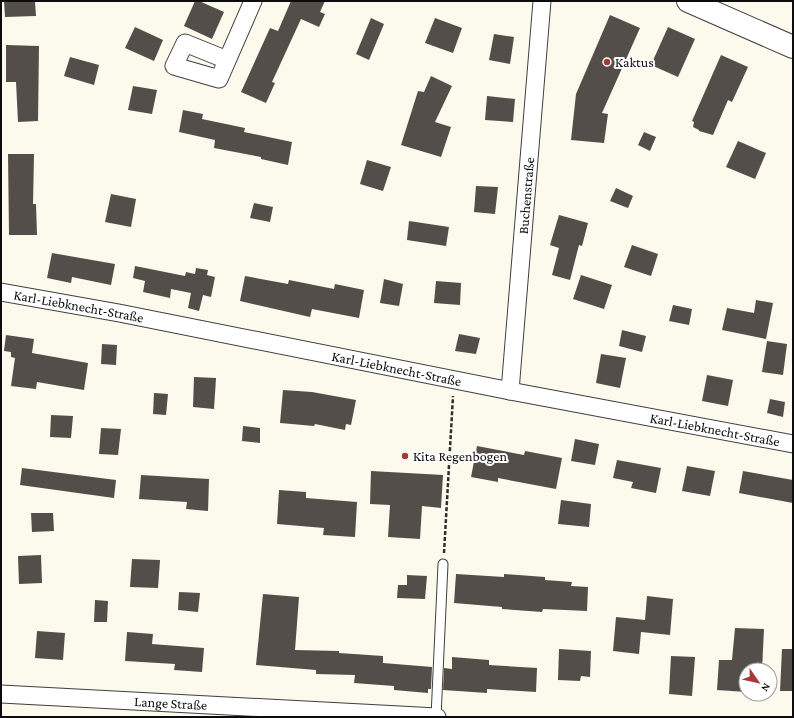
<svg xmlns="http://www.w3.org/2000/svg" width="794" height="718" font-family="'Crimson Pro',serif">
<rect width="100%" height="100%" fill="#fcfaed"/>
<g fill="#534e49">
<path d="M 4,1 L 35,1 L 36,16 L 5,17 Z"/>
<path d="M 195,1 L 199,1 L 224,12 L 212,39 L 184,26 Z"/>
<path d="M 291,1 L 325,1 L 320,12 L 325,14 L 319,27 L 301,19 L 272,82 L 275,83 L 266,103 L 241,92 L 270,28 L 278,31 Z"/>
<path d="M 610,15 L 640,28 L 602,113 L 608,114 L 604,143 L 571,140 L 576,94 Z"/>
<path d="M 371,18 L 384,24 L 369,60 L 356,54 Z"/>
<path d="M 435,18 L 462,28 L 453,53 L 425,43 Z"/>
<path d="M 135,27 L 163,40 L 154,61 L 125,48 Z"/>
<path d="M 668,27 L 695,39 L 678,77 L 651,65 Z"/>
<path d="M 494,34 L 514,37 L 510,64 L 489,60 Z"/>
<path d="M 6,45 L 39,46 L 38,121 L 18,122 L 16,82 L 6,82 Z"/>
<path d="M 721,55 L 748,67 L 732,102 L 728,100 L 713,135 L 699,131 L 699,130 L 693,127 L 694,122 L 692,121 Z"/>
<path d="M 70,57 L 99,65 L 94,85 L 64,76 Z"/>
<path d="M 431,76 L 452,86 L 435,122 L 451,127 L 441,157 L 401,145 L 418,91 L 424,92 Z"/>
<path d="M 133,86 L 157,90 L 152,114 L 128,110 Z"/>
<path d="M 487,96 L 515,99 L 513,122 L 485,120 Z"/>
<path d="M 183,110 L 203,114 L 202,119 L 245,128 L 244,132 L 292,142 L 288,165 L 261,159 L 261,157 L 214,148 L 215,140 L 179,132 Z"/>
<path d="M 644,132 L 656,137 L 650,151 L 638,145 Z"/>
<path d="M 738,141 L 766,153 L 755,179 L 726,167 Z"/>
<path d="M 8,154 L 34,154 L 33,204 L 36,204 L 37,235 L 9,235 Z"/>
<path d="M 367,160 L 391,167 L 383,191 L 360,184 Z"/>
<path d="M 476,186 L 498,187 L 495,214 L 474,212 Z"/>
<path d="M 616,188 L 633,196 L 628,208 L 610,201 Z"/>
<path d="M 111,194 L 136,199 L 131,227 L 105,222 Z"/>
<path d="M 254,203 L 273,207 L 270,222 L 250,218 Z"/>
<path d="M 559,215 L 588,223 L 582,246 L 579,245 L 570,280 L 552,275 L 559,248 L 550,245 Z"/>
<path d="M 409,221 L 449,227 L 446,246 L 407,240 Z"/>
<path d="M 632,245 L 658,254 L 651,276 L 624,267 Z"/>
<path d="M 52,253 L 115,264 L 111,285 L 72,277 L 71,283 L 47,278 Z"/>
<path d="M 135,266 L 185,276 L 186,272 L 195,274 L 196,268 L 208,270 L 207,275 L 215,277 L 211,297 L 203,295 L 199,311 L 188,308 L 191,293 L 171,289 L 170,298 L 143,292 L 145,281 L 133,278 Z"/>
<path d="M 581,275 L 612,285 L 604,309 L 573,299 Z"/>
<path d="M 245,276 L 288,284 L 289,280 L 334,289 L 335,284 L 364,290 L 359,318 L 312,309 L 310,317 L 240,301 Z"/>
<path d="M 384,279 L 403,284 L 399,306 L 380,303 Z"/>
<path d="M 436,281 L 461,283 L 460,305 L 434,303 Z"/>
<path d="M 756,300 L 773,303 L 766,339 L 722,330 L 727,308 L 754,313 Z"/>
<path d="M 673,305 L 692,309 L 689,325 L 669,321 Z"/>
<path d="M 622,330 L 646,336 L 642,352 L 619,346 Z"/>
<path d="M 459,334 L 480,338 L 476,354 L 455,351 Z"/>
<path d="M 6,335 L 34,339 L 32,353 L 88,363 L 84,390 L 37,382 L 36,389 L 11,386 L 15,358 L 11,357 L 11,352 L 4,351 Z"/>
<path d="M 767,341 L 787,344 L 783,375 L 762,372 Z"/>
<path d="M 102,344 L 117,345 L 116,365 L 101,364 Z"/>
<path d="M 601,354 L 626,358 L 620,388 L 596,383 Z"/>
<path d="M 707,375 L 733,380 L 728,406 L 702,401 Z"/>
<path d="M 194,377 L 216,378 L 214,409 L 193,407 Z"/>
<path d="M 283,390 L 312,392 L 356,400 L 351,425 L 346,424 L 345,430 L 315,424 L 314,426 L 280,423 Z"/>
<path d="M 154,393 L 168,394 L 166,415 L 153,414 Z"/>
<path d="M 770,399 L 785,402 L 783,417 L 767,413 Z"/>
<path d="M 51,415 L 73,416 L 71,438 L 50,437 Z"/>
<path d="M 243,426 L 260,428 L 260,443 L 242,441 Z"/>
<path d="M 101,428 L 121,429 L 118,455 L 99,454 Z"/>
<path d="M 575,439 L 599,444 L 595,465 L 571,461 Z"/>
<path d="M 477,446 L 524,455 L 525,451 L 562,458 L 556,489 L 498,478 L 498,482 L 471,477 Z"/>
<path d="M 617,460 L 661,468 L 656,493 L 631,488 L 633,482 L 613,478 Z"/>
<path d="M 687,466 L 715,471 L 710,496 L 682,491 Z"/>
<path d="M 22,468 L 116,480 L 114,498 L 20,485 Z"/>
<path d="M 371,471 L 443,475 L 441,508 L 422,506 L 420,539 L 388,537 L 390,505 L 370,504 Z"/>
<path d="M 743,471 L 793,480 L 793,503 L 739,493 Z"/>
<path d="M 141,475 L 209,479 L 208,511 L 186,509 L 187,502 L 139,499 Z"/>
<path d="M 279,490 L 306,492 L 306,498 L 357,502 L 355,537 L 323,535 L 324,528 L 277,524 Z"/>
<path d="M 561,500 L 591,504 L 589,527 L 558,524 Z"/>
<path d="M 31,513 L 53,513 L 54,531 L 32,532 Z"/>
<path d="M 41,555 L 42,583 L 19,584 L 18,556 Z"/>
<path d="M 132,559 L 160,560 L 158,588 L 130,587 Z"/>
<path d="M 456,574 L 504,577 L 504,574 L 545,577 L 545,580 L 572,582 L 571,586 L 588,587 L 587,611 L 543,609 L 542,612 L 502,609 L 502,607 L 454,603 Z"/>
<path d="M 407,575 L 427,576 L 425,599 L 397,598 L 398,585 L 407,585 Z"/>
<path d="M 179,592 L 200,593 L 198,612 L 178,610 Z"/>
<path d="M 263,594 L 299,597 L 295,650 L 339,651 L 339,653 L 383,656 L 383,663 L 432,667 L 431,689 L 428,689 L 428,693 L 394,690 L 394,686 L 354,683 L 355,675 L 316,674 L 316,670 L 256,665 Z"/>
<path d="M 647,596 L 673,599 L 670,635 L 641,632 L 639,654 L 613,651 L 616,617 L 645,620 Z"/>
<path d="M 95,600 L 108,601 L 107,622 L 94,622 Z"/>
<path d="M 735,628 L 764,629 L 762,670 L 746,670 L 746,692 L 717,690 L 719,660 L 732,660 Z"/>
<path d="M 37,631 L 65,633 L 63,660 L 35,658 Z"/>
<path d="M 127,632 L 153,634 L 152,644 L 204,648 L 202,672 L 174,670 L 175,664 L 125,661 Z"/>
<path d="M 559,649 L 591,651 L 590,677 L 581,676 L 580,681 L 558,680 Z"/>
<path d="M 782,649 L 793,649 L 793,691 L 780,691 Z"/>
<path d="M 671,656 L 695,657 L 692,696 L 669,694 Z"/>
<path d="M 452,657 L 489,660 L 489,665 L 537,668 L 536,692 L 487,689 L 487,693 L 443,690 L 444,668 L 452,669 Z"/>
</g>
<g fill="none" stroke-linecap="round" stroke-linejoin="round">
<defs>
<path id="service" d="M 436,717 L 443,564"/>
<g id="minor">
<path d="M 227,60 L 185,43 L 174,66 L 219,79 L 253,1"/>
<path id="s1" d="M 1,292 L 119,313 L 510,391 L 793,444"/>
<path id="s2" d="M 510,391 L 542,1"/>
<path id="s3" d="M 1,694 L 437,717"/>
</g>
<path id="tertiary" d="M 688,1 L 793,47"/>
</defs>
<use href="#service" stroke="#3f3f3f" stroke-width="11"/>
<use href="#minor" stroke="#3f3f3f" stroke-width="19"/>
<use href="#tertiary" stroke="#3f3f3f" stroke-width="24"/>
<path stroke="#2e2e2e" stroke-width="2.5" stroke-dasharray="4 2" stroke-linecap="butt" d="M 444,553 L 453,396"/>
<use href="#service" stroke="#fff" stroke-width="9"/>
<use href="#minor" stroke="#fff" stroke-width="17"/>
<use href="#tertiary" stroke="#fff" stroke-width="22"/>
</g>
<g fill="#a83937" stroke="#fff" stroke-width="1.5">
<circle cx="607" cy="62" r="4"/>
<circle cx="405" cy="456" r="4"/>
</g>
<g text-anchor="middle" dominant-baseline="central" stroke-width="4" stroke-linejoin="round" paint-order="stroke">
<g font-size="14" fill="#0c0c0c" stroke="#fff" text-anchor="start">
<text x="615" y="62">Kaktus</text>
<text x="413" y="456">Kita Regenbogen</text>
</g>
<g font-size="14" fill="#0c0c0c" stroke="#fff">
<text stroke="none"><textPath href="#s2" startOffset="196">Buchenstraße</textPath></text>
<text stroke="none"><textPath href="#s1" startOffset="79">Karl-Liebknecht-Straße</textPath></text>
<text stroke="none"><textPath href="#s1" startOffset="403">Karl-Liebknecht-Straße</textPath></text>
<text stroke="none"><textPath href="#s1" startOffset="727">Karl-Liebknecht-Straße</textPath></text>
<text stroke="none"><textPath href="#s3" startOffset="170">Lange Straße</textPath></text>
</g>
</g>
<rect width="794" height="718" fill="none" stroke="#0c0c0c" stroke-width="4"/>
<g transform="translate(758 682) rotate(124)"><circle r="19" fill="#ffffff" stroke="#9e9e9e"/>
<path d="M0-3L7 15L0 10L-7 15Z" fill="#a83937"/>
<text y="-6" font-size="11" font-weight="bold" text-anchor="middle" fill="#0c0c0c">N</text>
</g>
</svg>
